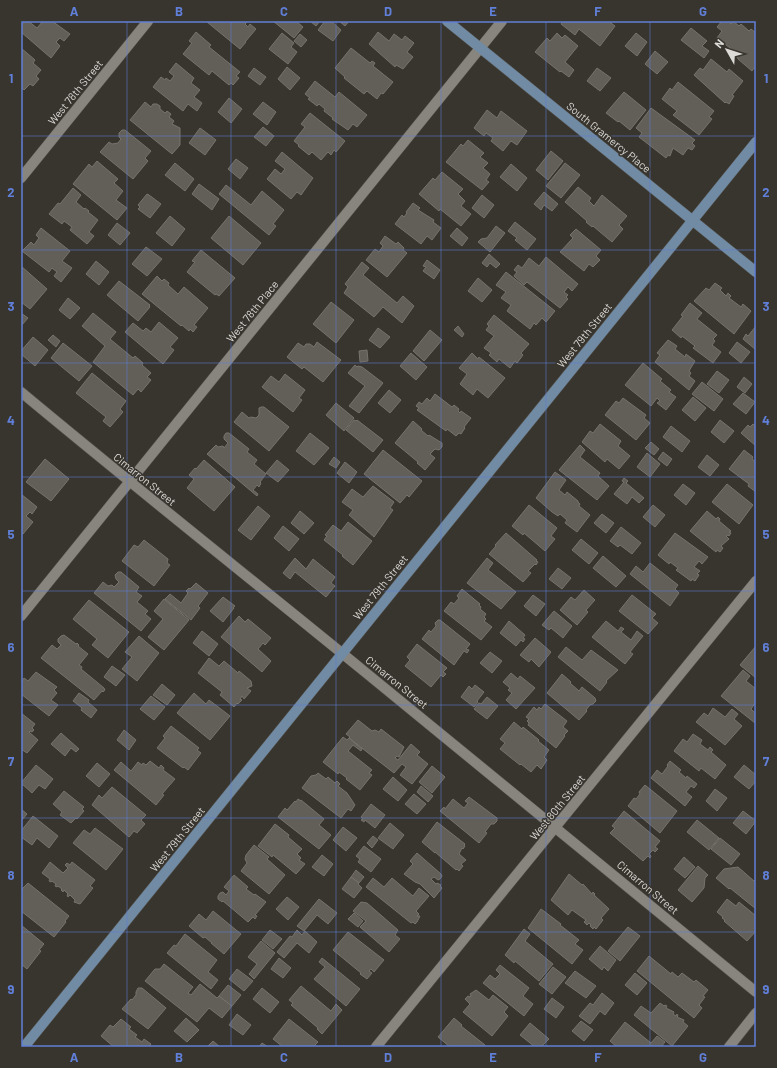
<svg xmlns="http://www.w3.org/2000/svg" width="777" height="1068" font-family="Barlow,sans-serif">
<rect width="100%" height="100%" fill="#38352f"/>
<g fill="#625e58" stroke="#77736c">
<path d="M 25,21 L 28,21 L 37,28 L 43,21 L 52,21 L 70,34 L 64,41 L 60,38 L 56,42 L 60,46 L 51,58 L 21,32 L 21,26 Z"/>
<path d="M 208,21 L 246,21 L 247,22 L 245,24 L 248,27 L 250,24 L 256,29 L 245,42 L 246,42 L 240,49 L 207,22 Z"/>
<path d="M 273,21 L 296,21 L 303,27 L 294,38 Z"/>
<path d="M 310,21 L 320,21 L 316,26 Z"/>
<path d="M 325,21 L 331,21 L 341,30 L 333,41 L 318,30 Z"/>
<path d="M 339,21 L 349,21 L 345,26 Z"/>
<path d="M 563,21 L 608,21 L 615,26 L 600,46 L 579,29 L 575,35 L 561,24 Z"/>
<path d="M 722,21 L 728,21 L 731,24 L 733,21 L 739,26 L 741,24 L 749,31 L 751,29 L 756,33 L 756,69 L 754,68 L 752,71 L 738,59 L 738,58 L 729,51 L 730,48 L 717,38 L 722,31 L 717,27 Z"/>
<path d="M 691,28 L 707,41 L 702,46 L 709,51 L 704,58 L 681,40 Z"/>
<path d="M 196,32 L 211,45 L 209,47 L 240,72 L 236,76 L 239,78 L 233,85 L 231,83 L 229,85 L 212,71 L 209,75 L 183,54 L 192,43 L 189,41 Z"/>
<path d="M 378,32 L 389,41 L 394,34 L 402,40 L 405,36 L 414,43 L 407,52 L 413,57 L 403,69 L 396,65 L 395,67 L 369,44 Z"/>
<path d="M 282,33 L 294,43 L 291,47 L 297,52 L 288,64 L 269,49 Z"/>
<path d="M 557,33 L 562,38 L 565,35 L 578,46 L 565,62 L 574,70 L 569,77 L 561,71 L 560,72 L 535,52 L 547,38 L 550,41 Z"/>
<path d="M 636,33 L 647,42 L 637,56 L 625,46 Z"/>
<path d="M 300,34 L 307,40 L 301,47 L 294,41 Z"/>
<path d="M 21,48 L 35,60 L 33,63 L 41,70 L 36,76 L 39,79 L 33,86 L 30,84 L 24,90 L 21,87 Z"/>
<path d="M 351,48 L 370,63 L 372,61 L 375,63 L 373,66 L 393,82 L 383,94 L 381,93 L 377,99 L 367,91 L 364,94 L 344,78 L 345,77 L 335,68 Z"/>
<path d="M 655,51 L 668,62 L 657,74 L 645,64 Z"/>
<path d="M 711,59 L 727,72 L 729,69 L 743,81 L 732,95 L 734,96 L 729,104 L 726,102 L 725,103 L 694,75 L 700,68 L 703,70 Z"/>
<path d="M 176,63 L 194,78 L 191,83 L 200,90 L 194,97 L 202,103 L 197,111 L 188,104 L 183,111 L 153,87 L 161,77 L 165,80 L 166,78 L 170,81 L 174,76 L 169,72 Z"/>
<path d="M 287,67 L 300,78 L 290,90 L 278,79 Z"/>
<path d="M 254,68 L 266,77 L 260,85 L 248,76 Z"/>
<path d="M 597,68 L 611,78 L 600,91 L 587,81 Z"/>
<path d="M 315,81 L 335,97 L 339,92 L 367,115 L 357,127 L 353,124 L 348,130 L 332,119 L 333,118 L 324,111 L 325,109 L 319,104 L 317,106 L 308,99 L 310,98 L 305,94 Z"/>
<path d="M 678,82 L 714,111 L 709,117 L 712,119 L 699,135 L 673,115 L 677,111 L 662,99 L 670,88 L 672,90 Z"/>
<path d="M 624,92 L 646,110 L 630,130 L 619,121 L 618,122 L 606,113 Z"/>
<path d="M 229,98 L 242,109 L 231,123 L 218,112 Z"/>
<path d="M 145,102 L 151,107 L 153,104 L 157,104 L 160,106 L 160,109 L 165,113 L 167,111 L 171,114 L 169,117 L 174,121 L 172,124 L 180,128 L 180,145 L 172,154 L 130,120 Z"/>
<path d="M 263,102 L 276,112 L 267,125 L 253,114 Z"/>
<path d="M 651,108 L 695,140 L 692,143 L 695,146 L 692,150 L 688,148 L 683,155 L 673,148 L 670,156 L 668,155 L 666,158 L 639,137 L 642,133 L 636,128 Z"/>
<path d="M 487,110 L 497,118 L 501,111 L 527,131 L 517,145 L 511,141 L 503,151 L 491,141 L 493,138 L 486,133 L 484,136 L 474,128 Z"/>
<path d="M 310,113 L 345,141 L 336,152 L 334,150 L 331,155 L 328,152 L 321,160 L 312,152 L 309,155 L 298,146 L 299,145 L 294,141 L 305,127 L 301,124 Z"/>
<path d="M 263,127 L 274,136 L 266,146 L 254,137 Z"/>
<path d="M 200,128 L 216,140 L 205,155 L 189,143 Z"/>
<path d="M 122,130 L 125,130 L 151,151 L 145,158 L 148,161 L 133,179 L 100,152 L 109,142 L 112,144 L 118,143 L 121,139 L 119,137 L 119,133 Z"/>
<path d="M 468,140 L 484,153 L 480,157 L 488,163 L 483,168 L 490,174 L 486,180 L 489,182 L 482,190 L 446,162 L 461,144 L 463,146 Z"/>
<path d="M 551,151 L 563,161 L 548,180 L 536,170 Z"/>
<path d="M 282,152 L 313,178 L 301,195 L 297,192 L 291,199 L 267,179 L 275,169 L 281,174 L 285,169 L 275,161 Z"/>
<path d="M 236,159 L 248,168 L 240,179 L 228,169 Z"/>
<path d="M 97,161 L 118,179 L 114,183 L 123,191 L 116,200 L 127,208 L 117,220 L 73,184 L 89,164 L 92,167 Z"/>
<path d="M 175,163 L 194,179 L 185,191 L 165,175 Z"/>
<path d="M 565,163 L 580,175 L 561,198 L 546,186 Z"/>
<path d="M 511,164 L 527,178 L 517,191 L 500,177 Z"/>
<path d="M 442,172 L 463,189 L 458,194 L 465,201 L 461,206 L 471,214 L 461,226 L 440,209 L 439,211 L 419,194 L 433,178 L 435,180 Z"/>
<path d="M 199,184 L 219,199 L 212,210 L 192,194 Z"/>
<path d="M 226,185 L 251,205 L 262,191 L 284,210 L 273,224 L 276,226 L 269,235 L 219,194 Z"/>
<path d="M 578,187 L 591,198 L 589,201 L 594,206 L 602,195 L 627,216 L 619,225 L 623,229 L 612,242 L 593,226 L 592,227 L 586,222 L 587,221 L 565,202 Z"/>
<path d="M 73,188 L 81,195 L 76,202 L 84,209 L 85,208 L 89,211 L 88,212 L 98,220 L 89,232 L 94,236 L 87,244 L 70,230 L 72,227 L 64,221 L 62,224 L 49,214 L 58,203 L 60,204 Z"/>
<path d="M 544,192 L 558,204 L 552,211 L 544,205 L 541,210 L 534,204 Z"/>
<path d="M 147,194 L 149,195 L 161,204 L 150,218 L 138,209 L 140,207 L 138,205 Z"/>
<path d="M 482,195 L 494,205 L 484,218 L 472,208 Z"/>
<path d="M 413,203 L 420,208 L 418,210 L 434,220 L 433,222 L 441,228 L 432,240 L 427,236 L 421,244 L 395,224 L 402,215 L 404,217 L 407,213 L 406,212 Z"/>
<path d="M 170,216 L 185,229 L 172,246 L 156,233 Z"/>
<path d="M 229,216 L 261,243 L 243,265 L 211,238 Z"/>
<path d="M 515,222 L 536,239 L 527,250 L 515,240 L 517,238 L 508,231 Z"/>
<path d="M 117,223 L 130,233 L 120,245 L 108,235 Z"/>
<path d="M 496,226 L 505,233 L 490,252 L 478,242 L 481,239 L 487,238 Z"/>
<path d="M 41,228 L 70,251 L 62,261 L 72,268 L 61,282 L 54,276 L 57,272 L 52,268 L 49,272 L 22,251 L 31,242 L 34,245 L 39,238 L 36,235 Z"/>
<path d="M 457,228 L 468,238 L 462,246 L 450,236 Z"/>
<path d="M 576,229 L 601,250 L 596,256 L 600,260 L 593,267 L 589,264 L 584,271 L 560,252 L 573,238 L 570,235 Z"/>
<path d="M 385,236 L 396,244 L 398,242 L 404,248 L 403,250 L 407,253 L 387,277 L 366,260 L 375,249 L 379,252 L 383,246 L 380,243 Z"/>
<path d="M 146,247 L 162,259 L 147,276 L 132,264 Z"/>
<path d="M 201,250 L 235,278 L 219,296 L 216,294 L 215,295 L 187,272 L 195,262 L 192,261 Z"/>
<path d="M 489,254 L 500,264 L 496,268 L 490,263 L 487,267 L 482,263 Z"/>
<path d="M 546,257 L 578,284 L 572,291 L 568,287 L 564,292 L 568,295 L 566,297 L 568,299 L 560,308 L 527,282 L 524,285 L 514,276 L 517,272 L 514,270 L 518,265 L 522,268 L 529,258 L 539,266 Z"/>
<path d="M 427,260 L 440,270 L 434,279 L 423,271 L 426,267 L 423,266 Z"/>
<path d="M 96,261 L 109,272 L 99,285 L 86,274 Z"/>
<path d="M 362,262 L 369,268 L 363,275 L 397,303 L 403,296 L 414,306 L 402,323 L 383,307 L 374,317 L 344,293 L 348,287 L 345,284 Z"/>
<path d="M 21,266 L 47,289 L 30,309 L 21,302 Z"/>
<path d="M 506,272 L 555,311 L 546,322 L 542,318 L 536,325 L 534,323 L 530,329 L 507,311 L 511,305 L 501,298 L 506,292 L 496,285 Z"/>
<path d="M 157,276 L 162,281 L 164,279 L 169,283 L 168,285 L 178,294 L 184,287 L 208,308 L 194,325 L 197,327 L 193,332 L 190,329 L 189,331 L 182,325 L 181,326 L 142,294 Z"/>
<path d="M 478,278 L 492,290 L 482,302 L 468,291 Z"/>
<path d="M 119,281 L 150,305 L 149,306 L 150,307 L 138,321 L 107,295 Z"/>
<path d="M 715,283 L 722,288 L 720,290 L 726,296 L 728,293 L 731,296 L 729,298 L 741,307 L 743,304 L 751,311 L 734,334 L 694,301 L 706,288 L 709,290 Z"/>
<path d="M 68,298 L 80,308 L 70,319 L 59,310 Z"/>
<path d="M 331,302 L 354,320 L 336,343 L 313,324 Z"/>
<path d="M 690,303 L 702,313 L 697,319 L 717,335 L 713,339 L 715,341 L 712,345 L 721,352 L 713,363 L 693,348 L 695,346 L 682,336 L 681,338 L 672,330 L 683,316 L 681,315 Z"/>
<path d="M 21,313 L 28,318 L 21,326 Z"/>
<path d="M 93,313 L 116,332 L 110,339 L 133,358 L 135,356 L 143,363 L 142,365 L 151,373 L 147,377 L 151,380 L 141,392 L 138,389 L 133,395 L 93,362 L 105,346 L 82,326 Z"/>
<path d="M 494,315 L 529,344 L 521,353 L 523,355 L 517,363 L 515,361 L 510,368 L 499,359 L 497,362 L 489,355 L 491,353 L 484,348 L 494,336 L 486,330 L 489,326 L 487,324 Z"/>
<path d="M 159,322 L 178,338 L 170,347 L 174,350 L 163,364 L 125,332 L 133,323 L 143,331 L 146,328 L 151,332 Z"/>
<path d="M 458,326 L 464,334 L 462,337 L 454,330 Z"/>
<path d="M 756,326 L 756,350 L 743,339 L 746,334 L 748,336 Z"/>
<path d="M 378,328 L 390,337 L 380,348 L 369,340 Z"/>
<path d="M 430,330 L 442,340 L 424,361 L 413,351 Z"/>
<path d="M 53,335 L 60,341 L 56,347 L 48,340 Z"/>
<path d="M 33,337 L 48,350 L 35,366 L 21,354 L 21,351 Z"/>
<path d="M 668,340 L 677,346 L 675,349 L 685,357 L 686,354 L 695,361 L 689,371 L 691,373 L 689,376 L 695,381 L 689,390 L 655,362 L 660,355 L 657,353 Z"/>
<path d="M 317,342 L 341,360 L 323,382 L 304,367 L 302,369 L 287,357 L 298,343 L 304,347 L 306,344 L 310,344 L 314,347 Z"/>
<path d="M 737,342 L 750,352 L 741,363 L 729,353 Z"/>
<path d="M 63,343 L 92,366 L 79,381 L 51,358 Z"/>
<path d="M 367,350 L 368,361 L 360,362 L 359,351 Z"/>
<path d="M 411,353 L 427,367 L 416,380 L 400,366 Z"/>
<path d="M 472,353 L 478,359 L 479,357 L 505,378 L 488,398 L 477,389 L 473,395 L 460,384 L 467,374 L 459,368 Z"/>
<path d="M 643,363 L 662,379 L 660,381 L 671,390 L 669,392 L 676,397 L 666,410 L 657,403 L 660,401 L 657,398 L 651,406 L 625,385 Z"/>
<path d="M 355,365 L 357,367 L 358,366 L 362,367 L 383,383 L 359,413 L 349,406 L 365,386 L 348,373 Z"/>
<path d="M 717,371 L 729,380 L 719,393 L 707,384 Z"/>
<path d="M 92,373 L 126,401 L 120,409 L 123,412 L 110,427 L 103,421 L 106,417 L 76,393 Z"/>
<path d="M 285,374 L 305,390 L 299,398 L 302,400 L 293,412 L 262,387 L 271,376 L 279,382 Z"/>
<path d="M 744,377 L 752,384 L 745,393 L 737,387 Z"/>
<path d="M 702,382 L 723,399 L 714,411 L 692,394 Z"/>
<path d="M 389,390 L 401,400 L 390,413 L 378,403 Z"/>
<path d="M 743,393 L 755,402 L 746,414 L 733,404 Z"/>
<path d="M 435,394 L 452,407 L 454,405 L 459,409 L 458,411 L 460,413 L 461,411 L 471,418 L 464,427 L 465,428 L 461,434 L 459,433 L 456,436 L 447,429 L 446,431 L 417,410 L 419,408 L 416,406 L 419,402 L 422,404 L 427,398 L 430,401 Z"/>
<path d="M 693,397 L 706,408 L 695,421 L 682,410 Z"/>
<path d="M 623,398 L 646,415 L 644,418 L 650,423 L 636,440 L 605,415 L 616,401 L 619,403 Z"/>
<path d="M 336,403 L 354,418 L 344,431 L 326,415 Z"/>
<path d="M 261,407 L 264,407 L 289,427 L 269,451 L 234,422 L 242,412 L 249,418 L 251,417 L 256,418 L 259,415 L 259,408 Z"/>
<path d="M 354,420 L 356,421 L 357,420 L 383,440 L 373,452 L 346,430 Z"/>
<path d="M 720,420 L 734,431 L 724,443 L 711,432 Z"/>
<path d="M 413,421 L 422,429 L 421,430 L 428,436 L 429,435 L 442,443 L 442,447 L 439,450 L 435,449 L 430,454 L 435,458 L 425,470 L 417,463 L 418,462 L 395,443 Z"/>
<path d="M 600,424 L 621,441 L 618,446 L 630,456 L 619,469 L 607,459 L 605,462 L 582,442 L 590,431 L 593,433 Z"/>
<path d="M 753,424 L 756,426 L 756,446 L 741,433 L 748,425 L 750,427 Z"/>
<path d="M 671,426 L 690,441 L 682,452 L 663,437 Z"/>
<path d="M 226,433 L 229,433 L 249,449 L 247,452 L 257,460 L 254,464 L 266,474 L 260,482 L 261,483 L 259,487 L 257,485 L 253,490 L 258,494 L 257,496 L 207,454 L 216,445 L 218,447 L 223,446 L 224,448 L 228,443 L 224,439 L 224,436 Z"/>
<path d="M 310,433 L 329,448 L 314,465 L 296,451 Z"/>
<path d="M 651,442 L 659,449 L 654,455 L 645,448 Z"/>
<path d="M 580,445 L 585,450 L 580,457 L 600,473 L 598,476 L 609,486 L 597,500 L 559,470 Z"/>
<path d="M 383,450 L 422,481 L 409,497 L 407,495 L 400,503 L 364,474 Z"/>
<path d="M 744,450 L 753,457 L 752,459 L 756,462 L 756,492 L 748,486 L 749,484 L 729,469 Z"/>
<path d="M 663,452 L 672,459 L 667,466 L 658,459 Z"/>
<path d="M 647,453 L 660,464 L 650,477 L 637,467 Z"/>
<path d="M 707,455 L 719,465 L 710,476 L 698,467 Z"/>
<path d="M 334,457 L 340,462 L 336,468 L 329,464 Z"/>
<path d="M 45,459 L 69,479 L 51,501 L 26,482 Z"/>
<path d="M 204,460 L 235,487 L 214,511 L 187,488 L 194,479 L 189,475 L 195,468 L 196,469 Z"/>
<path d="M 277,460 L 289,470 L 278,482 L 266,473 Z"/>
<path d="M 345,462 L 357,472 L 349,483 L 337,473 Z"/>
<path d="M 555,472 L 566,480 L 559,490 L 565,495 L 567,492 L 578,501 L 578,502 L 580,504 L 579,506 L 590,515 L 577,532 L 565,523 L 567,520 L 560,514 L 558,516 L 552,512 L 536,498 Z"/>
<path d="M 624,478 L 628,481 L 626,483 L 644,498 L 639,503 L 632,497 L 627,504 L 614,494 L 624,482 L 622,481 Z"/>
<path d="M 683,484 L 695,493 L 686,505 L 674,495 Z"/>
<path d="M 727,484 L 753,505 L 739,524 L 712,502 Z"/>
<path d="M 373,486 L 394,502 L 390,508 L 393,510 L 374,537 L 349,515 L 353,510 L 342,502 L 352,489 L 363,497 Z"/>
<path d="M 21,494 L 37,507 L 32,514 L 30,512 L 26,516 L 33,522 L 23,534 L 21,533 Z"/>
<path d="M 529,505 L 557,528 L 551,536 L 555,539 L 545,551 L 524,533 L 523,535 L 512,526 Z"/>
<path d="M 653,505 L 665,515 L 655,527 L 643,517 Z"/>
<path d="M 258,506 L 270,516 L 251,540 L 238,530 Z"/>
<path d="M 300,511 L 314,523 L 304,534 L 291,523 Z"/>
<path d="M 707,511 L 716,519 L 718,517 L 720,519 L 719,521 L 731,531 L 729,532 L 731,533 L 729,536 L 728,535 L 726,536 L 729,539 L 721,546 L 723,548 L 720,552 L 717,550 L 716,552 L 690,531 Z"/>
<path d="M 602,514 L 614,523 L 606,533 L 594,523 Z"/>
<path d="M 348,522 L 372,541 L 353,565 L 342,556 L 343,555 L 324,540 L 327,536 L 325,535 L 333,525 L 341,531 Z"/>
<path d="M 283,526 L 299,539 L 289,551 L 274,538 Z"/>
<path d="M 621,527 L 641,543 L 632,554 L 620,545 L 618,547 L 610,541 Z"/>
<path d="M 506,533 L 537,560 L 536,561 L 538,562 L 536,565 L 535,564 L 528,571 L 531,573 L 523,582 L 489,554 L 496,546 L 495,545 Z"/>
<path d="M 675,533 L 708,557 L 702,564 L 699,561 L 694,567 L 700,571 L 697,574 L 699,575 L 695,581 L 692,579 L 691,581 L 676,570 L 678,568 L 670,562 L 669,564 L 658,555 Z"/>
<path d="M 581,539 L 598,553 L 589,564 L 572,550 Z"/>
<path d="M 144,540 L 168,559 L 167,563 L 170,565 L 154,586 L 122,561 L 134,545 L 138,547 Z"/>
<path d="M 603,556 L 626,576 L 616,587 L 593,568 Z"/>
<path d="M 295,558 L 306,569 L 313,559 L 335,577 L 331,583 L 335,586 L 326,597 L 295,572 L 290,579 L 283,573 Z"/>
<path d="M 487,558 L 493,563 L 488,570 L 516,592 L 501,609 L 467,583 Z"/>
<path d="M 650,563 L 678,585 L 675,589 L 679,593 L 670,606 L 630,574 L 636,566 L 643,572 Z"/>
<path d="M 558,568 L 571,578 L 562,589 L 549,579 Z"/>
<path d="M 118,572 L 121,572 L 139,587 L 136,592 L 142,596 L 137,602 L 148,611 L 145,614 L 151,619 L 141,631 L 94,593 L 103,582 L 108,586 L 112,585 L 114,587 L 119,582 L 116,579 L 115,575 Z"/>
<path d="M 196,583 L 208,593 L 198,606 L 200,608 L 191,620 L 165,599 L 170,594 L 181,603 L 188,593 L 186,591 L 189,588 L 190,589 Z"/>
<path d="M 462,589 L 480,604 L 479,605 L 481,607 L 480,609 L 486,614 L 484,617 L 486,619 L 484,621 L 492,627 L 481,640 L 444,611 L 451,602 L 454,604 L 459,598 L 457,596 Z"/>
<path d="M 584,590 L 595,600 L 586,610 L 588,612 L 577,625 L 560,610 L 571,597 L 575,600 Z"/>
<path d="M 533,595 L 545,604 L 536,616 L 524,606 Z"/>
<path d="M 632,595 L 656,614 L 652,618 L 658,623 L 648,634 L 619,611 Z"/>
<path d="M 223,597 L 235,606 L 233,608 L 234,608 L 223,622 L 210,611 Z"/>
<path d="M 164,599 L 189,620 L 164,650 L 148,637 L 163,619 L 154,611 Z"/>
<path d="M 89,600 L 129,632 L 108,658 L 92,645 L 97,639 L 73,619 Z"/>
<path d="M 554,611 L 572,626 L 563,638 L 551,628 L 549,630 L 542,625 Z"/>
<path d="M 239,616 L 245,622 L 248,619 L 271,638 L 265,645 L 263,643 L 258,649 L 271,661 L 262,672 L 221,637 Z"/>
<path d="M 438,620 L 440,620 L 470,644 L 466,649 L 469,650 L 467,653 L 464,651 L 454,665 L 422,639 L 429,630 L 431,632 L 436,626 L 435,623 Z"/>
<path d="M 509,621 L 525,635 L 523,638 L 525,639 L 523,642 L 521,640 L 516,646 L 500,633 Z"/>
<path d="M 606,621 L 618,631 L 621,627 L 624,629 L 621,632 L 631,640 L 637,631 L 643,636 L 630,652 L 633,654 L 625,664 L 592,637 Z"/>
<path d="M 202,631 L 218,644 L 209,656 L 193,643 Z"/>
<path d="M 64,635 L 76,644 L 77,643 L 79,645 L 78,646 L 88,654 L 79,665 L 82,667 L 81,669 L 104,688 L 105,690 L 103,692 L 102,691 L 94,700 L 41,658 L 52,645 L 57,649 L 61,645 L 58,642 L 58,639 L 61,636 Z"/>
<path d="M 139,636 L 159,653 L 137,681 L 122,669 L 132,657 L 125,652 Z"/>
<path d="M 535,638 L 551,652 L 539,667 L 531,659 L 529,662 L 520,655 Z"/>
<path d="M 417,644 L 447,668 L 443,672 L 446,674 L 443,677 L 441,675 L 431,687 L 405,666 L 410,660 L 407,657 Z"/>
<path d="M 756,646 L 756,678 L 740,665 Z"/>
<path d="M 566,647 L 582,660 L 591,650 L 618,670 L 606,681 L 607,682 L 600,691 L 558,657 Z"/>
<path d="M 490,652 L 502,661 L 492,673 L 480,663 Z"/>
<path d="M 209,658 L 219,666 L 224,661 L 238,673 L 239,671 L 251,681 L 252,686 L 247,688 L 251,691 L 244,699 L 242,696 L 240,699 L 242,700 L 238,704 L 237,703 L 234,707 L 220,695 L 222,692 L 198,673 Z"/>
<path d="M 112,666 L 125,675 L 116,686 L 104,677 Z"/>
<path d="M 743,670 L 750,676 L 746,681 L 756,689 L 756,702 L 751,709 L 756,714 L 755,723 L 721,696 Z"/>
<path d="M 36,672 L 57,687 L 54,690 L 57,693 L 51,700 L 58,705 L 49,716 L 21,694 L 21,683 L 24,678 L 28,681 Z"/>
<path d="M 511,673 L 518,679 L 520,676 L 535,688 L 516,709 L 506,700 L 512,693 L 508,690 L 510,688 L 503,682 Z"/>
<path d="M 562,674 L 571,682 L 570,683 L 579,691 L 582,687 L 595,698 L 596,701 L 593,704 L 590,705 L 586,710 L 587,711 L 579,720 L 547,693 Z"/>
<path d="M 162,684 L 175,695 L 167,705 L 153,695 Z"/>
<path d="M 475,685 L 484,692 L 477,701 L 478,702 L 474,707 L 461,697 L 469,686 L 472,689 Z"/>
<path d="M 79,693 L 89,700 L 88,702 L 97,710 L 91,718 L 81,710 L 82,708 L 73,701 Z"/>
<path d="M 194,693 L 206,704 L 209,700 L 230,716 L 210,740 L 177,713 Z"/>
<path d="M 151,696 L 165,707 L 154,720 L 140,709 Z"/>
<path d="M 487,697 L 498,706 L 487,719 L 474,709 L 479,703 L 481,704 Z"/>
<path d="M 545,704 L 567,721 L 563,727 L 568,731 L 564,735 L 565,736 L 556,748 L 528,725 L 529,723 L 527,721 L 529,719 L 526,717 L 534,707 L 537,710 L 539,707 L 541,709 Z"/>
<path d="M 713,708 L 725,717 L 732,709 L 738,714 L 734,719 L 742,726 L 725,745 L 696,722 L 704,713 L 708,716 Z"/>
<path d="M 21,713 L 35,724 L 32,728 L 34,730 L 32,732 L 30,731 L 29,732 L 38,740 L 27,753 L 21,749 Z"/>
<path d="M 358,720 L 372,731 L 375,730 L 379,732 L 381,729 L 404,747 L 399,757 L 397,756 L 395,758 L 398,760 L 411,744 L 420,752 L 417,755 L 428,764 L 412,784 L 400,775 L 406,767 L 402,764 L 394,773 L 349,738 L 350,737 L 346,734 Z"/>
<path d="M 514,722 L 522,729 L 523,727 L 539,740 L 538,741 L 549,750 L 544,757 L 547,760 L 541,769 L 537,765 L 531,772 L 521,764 L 520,765 L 500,749 L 505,743 L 500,739 Z"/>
<path d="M 171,726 L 199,748 L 197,750 L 201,753 L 188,770 L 184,767 L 183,768 L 157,748 L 165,738 L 163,736 Z"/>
<path d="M 124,730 L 136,740 L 129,750 L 117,740 Z"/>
<path d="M 61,733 L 79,749 L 76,752 L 71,748 L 65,756 L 51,744 Z"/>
<path d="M 693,734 L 702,740 L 700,744 L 708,750 L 710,747 L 713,750 L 711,752 L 726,765 L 715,779 L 701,768 L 699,771 L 674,751 L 683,739 L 687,742 Z"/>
<path d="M 343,737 L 347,740 L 349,738 L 362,749 L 361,751 L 353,745 L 348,751 L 372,770 L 369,773 L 372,775 L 360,790 L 346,779 L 347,778 L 339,772 L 338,774 L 323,762 Z"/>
<path d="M 150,761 L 159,768 L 161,765 L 164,768 L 163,770 L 175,779 L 162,794 L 164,795 L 156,805 L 114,770 L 121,762 L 131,771 L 138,762 L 142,765 L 143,763 L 146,765 Z"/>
<path d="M 670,761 L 681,770 L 679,772 L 686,778 L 687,776 L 697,784 L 694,788 L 691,786 L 686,792 L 692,797 L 685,806 L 651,778 L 657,770 L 662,774 L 668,766 L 667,765 Z"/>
<path d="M 97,763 L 110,774 L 99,787 L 86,776 Z"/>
<path d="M 36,765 L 53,779 L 45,789 L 39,785 L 32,793 L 21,783 Z"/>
<path d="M 744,765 L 756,775 L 756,781 L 749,789 L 734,777 Z"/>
<path d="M 432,766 L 445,777 L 432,793 L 419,782 Z"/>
<path d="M 318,773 L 326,779 L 328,777 L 335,783 L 337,781 L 340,784 L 338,786 L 347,793 L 355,805 L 351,811 L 348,809 L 341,818 L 302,788 L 311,776 L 316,775 Z"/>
<path d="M 393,777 L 407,790 L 398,801 L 383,789 Z"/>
<path d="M 645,785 L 677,811 L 660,833 L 628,806 L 634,798 L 636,799 L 640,794 L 639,792 Z"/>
<path d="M 421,786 L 433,796 L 428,802 L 417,792 Z"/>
<path d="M 112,787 L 146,815 L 141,820 L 145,824 L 137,833 L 134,831 L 129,837 L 92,805 L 99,795 L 102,798 Z"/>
<path d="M 715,789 L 727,798 L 717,811 L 706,801 Z"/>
<path d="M 64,791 L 84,807 L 82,809 L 84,811 L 77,819 L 76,818 L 71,823 L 60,815 L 62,812 L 53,804 Z"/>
<path d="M 414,794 L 426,804 L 417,814 L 405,804 Z"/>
<path d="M 469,797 L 497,818 L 497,821 L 494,824 L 491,824 L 485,832 L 487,833 L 479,843 L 440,811 L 444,807 L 445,809 L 453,799 L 464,808 L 468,803 L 465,801 Z"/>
<path d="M 298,799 L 301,801 L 301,800 L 324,819 L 319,825 L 331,835 L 319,849 L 278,817 L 285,808 L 287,810 L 295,801 L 296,802 Z"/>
<path d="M 371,804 L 385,815 L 375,828 L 365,820 L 364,822 L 361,820 L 363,819 L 361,817 Z"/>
<path d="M 21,809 L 27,814 L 21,821 Z"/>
<path d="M 624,811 L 660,841 L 655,847 L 658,849 L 655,852 L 653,850 L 649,854 L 651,856 L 650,858 L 648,856 L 643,861 L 610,833 L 615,828 L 612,826 Z"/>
<path d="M 743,811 L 756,821 L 746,834 L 733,823 Z"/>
<path d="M 33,816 L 58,836 L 49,848 L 37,838 L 32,845 L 21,837 L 21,831 Z"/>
<path d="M 697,820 L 719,838 L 709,850 L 687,832 Z"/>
<path d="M 437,822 L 465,844 L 464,845 L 465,846 L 463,849 L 462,848 L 459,854 L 466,860 L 461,864 L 463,866 L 459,871 L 457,869 L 456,870 L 435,852 L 435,853 L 422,842 Z"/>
<path d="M 390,823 L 404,835 L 393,849 L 378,838 Z"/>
<path d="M 275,824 L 289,835 L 288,837 L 302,849 L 297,854 L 301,858 L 299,860 L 305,864 L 296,874 L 273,855 L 272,857 L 258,846 Z"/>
<path d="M 343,827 L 357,838 L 346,851 L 333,840 Z"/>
<path d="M 95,828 L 123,849 L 106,870 L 73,843 L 84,830 L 90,834 Z"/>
<path d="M 373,836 L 378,840 L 372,848 L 367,843 Z"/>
<path d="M 720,838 L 740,854 L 731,865 L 711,849 Z"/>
<path d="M 254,845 L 269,857 L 267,859 L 285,875 L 269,894 L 241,871 L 247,863 L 245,859 L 246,855 Z"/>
<path d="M 364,846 L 381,859 L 371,872 L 358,862 L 360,859 L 356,856 Z"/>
<path d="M 417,853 L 441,874 L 442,876 L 440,879 L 438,880 L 434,877 L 431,879 L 436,884 L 437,883 L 441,885 L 440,886 L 442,888 L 434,898 L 420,884 L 415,882 L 404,874 L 413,864 L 410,861 Z"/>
<path d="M 322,855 L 333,864 L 324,876 L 312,867 Z"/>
<path d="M 684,857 L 695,867 L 685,878 L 674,869 Z"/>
<path d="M 50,862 L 63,873 L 68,868 L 65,865 L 67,863 L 70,865 L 72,862 L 95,880 L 90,886 L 93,888 L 80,904 L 74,902 L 75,900 L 70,895 L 68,897 L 67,895 L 68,894 L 64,890 L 63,892 L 61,890 L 62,889 L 58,886 L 57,887 L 55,886 L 56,884 L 52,881 L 51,882 L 49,881 L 50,879 L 42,873 Z"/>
<path d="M 698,866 L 708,875 L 705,878 L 704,888 L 692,902 L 678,890 Z"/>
<path d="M 738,867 L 754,881 L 755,880 L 756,881 L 756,909 L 730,888 L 729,889 L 716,878 L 724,869 Z"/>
<path d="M 356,870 L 364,877 L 359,883 L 351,877 Z"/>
<path d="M 569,874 L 582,885 L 583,884 L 592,894 L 593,892 L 595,894 L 594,895 L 609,909 L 601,918 L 603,920 L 596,929 L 594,927 L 593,929 L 590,926 L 591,925 L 589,923 L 587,925 L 584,922 L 586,920 L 572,910 L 568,915 L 551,900 Z"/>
<path d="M 234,875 L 248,887 L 246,889 L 254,895 L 255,894 L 266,902 L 255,915 L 257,916 L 255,919 L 253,917 L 248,922 L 223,901 L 222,902 L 218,899 L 218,896 L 220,893 L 223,892 L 226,895 L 229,891 L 224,887 Z"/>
<path d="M 351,877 L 359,883 L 358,884 L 362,888 L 354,898 L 342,889 Z"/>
<path d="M 373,878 L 384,887 L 392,878 L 413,896 L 419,888 L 429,896 L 416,911 L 419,914 L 417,916 L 420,916 L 417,922 L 415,924 L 413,922 L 411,923 L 366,887 Z"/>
<path d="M 28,883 L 69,916 L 65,921 L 66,922 L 54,937 L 21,911 L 21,892 L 23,890 L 22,889 Z"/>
<path d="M 287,897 L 299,907 L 288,920 L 276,909 Z"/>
<path d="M 319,899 L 337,913 L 328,924 L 317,915 L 304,931 L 297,926 Z"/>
<path d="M 727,899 L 736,906 L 739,902 L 756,916 L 756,931 L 747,941 L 724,921 L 725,920 L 722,918 L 723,917 L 717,912 Z"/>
<path d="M 361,902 L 367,903 L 398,930 L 395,935 L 400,939 L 389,952 L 360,927 L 366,921 L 353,911 Z"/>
<path d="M 541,909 L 561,924 L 560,925 L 579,940 L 575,944 L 583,950 L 572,964 L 528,928 Z"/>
<path d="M 213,911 L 241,934 L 224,954 L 211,943 L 212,943 L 205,937 L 203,938 L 189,926 L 199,914 L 206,920 Z"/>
<path d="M 354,913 L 363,921 L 358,927 L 348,919 Z"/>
<path d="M 21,925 L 44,944 L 39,950 L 41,951 L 27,969 L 21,964 Z"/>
<path d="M 628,927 L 640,936 L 620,961 L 608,951 Z"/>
<path d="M 524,929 L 530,934 L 525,941 L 553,964 L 539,981 L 515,961 L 514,963 L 505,955 Z"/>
<path d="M 270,930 L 282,939 L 273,949 L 262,940 Z"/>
<path d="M 297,930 L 302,935 L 305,931 L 317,942 L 309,953 L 297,943 L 284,958 L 277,952 L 290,936 L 292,937 Z"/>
<path d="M 348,932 L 384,960 L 374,972 L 371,969 L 369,971 L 372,973 L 367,979 L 360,974 L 361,973 L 333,950 Z"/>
<path d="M 185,934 L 217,960 L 208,972 L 218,980 L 211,989 L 167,953 L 174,945 L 176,946 Z"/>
<path d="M 261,941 L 275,953 L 254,979 L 249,974 L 257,964 L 248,957 Z"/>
<path d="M 600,946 L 616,960 L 608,971 L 604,967 L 602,970 L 589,959 Z"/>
<path d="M 649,956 L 671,974 L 672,972 L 678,977 L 682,973 L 694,982 L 696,980 L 708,990 L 703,996 L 705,997 L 699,1005 L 702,1008 L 694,1018 L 637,971 Z"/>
<path d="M 279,958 L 291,968 L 283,978 L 271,969 Z"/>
<path d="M 322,958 L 360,989 L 346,1006 L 314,979 L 325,967 L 319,962 Z"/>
<path d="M 164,964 L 193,987 L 188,993 L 191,995 L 200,984 L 217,998 L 219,996 L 232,1006 L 222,1018 L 209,1008 L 197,1022 L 145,981 L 155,969 L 160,969 Z"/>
<path d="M 500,965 L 529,988 L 523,996 L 533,1004 L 524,1016 L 483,983 L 490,975 L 495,979 L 500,974 L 496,970 Z"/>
<path d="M 553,967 L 566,977 L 552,994 L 539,984 Z"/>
<path d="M 237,969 L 253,981 L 244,991 L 229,979 Z"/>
<path d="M 575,971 L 596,986 L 586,998 L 565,983 Z"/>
<path d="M 635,973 L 647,983 L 637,995 L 625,985 Z"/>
<path d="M 228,985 L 241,995 L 232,1006 L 219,996 Z"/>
<path d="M 301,986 L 331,1011 L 336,1004 L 342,1010 L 322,1034 L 317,1029 L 318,1028 L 291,1005 L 293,1003 L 289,1000 Z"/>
<path d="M 138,988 L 142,988 L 166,1008 L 148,1029 L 122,1009 L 131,999 L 132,1000 L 136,995 L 136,992 Z"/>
<path d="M 262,988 L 279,1002 L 270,1013 L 253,999 Z"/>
<path d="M 476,990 L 489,1000 L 493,995 L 508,1007 L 504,1012 L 508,1016 L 492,1036 L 463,1012 L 470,1004 L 465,999 L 468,996 L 470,997 L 471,996 L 470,994 Z"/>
<path d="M 602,993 L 614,1003 L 605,1015 L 600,1011 L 590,1024 L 579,1016 L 590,1003 L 593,1005 Z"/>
<path d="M 552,998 L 564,1007 L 556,1018 L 544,1009 Z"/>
<path d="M 660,1003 L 664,1006 L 665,1005 L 667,1006 L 666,1008 L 674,1012 L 673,1014 L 676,1016 L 677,1014 L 678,1016 L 677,1017 L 684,1020 L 683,1022 L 688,1026 L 672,1046 L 634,1015 L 641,1006 L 651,1013 Z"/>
<path d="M 237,1014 L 251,1025 L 243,1035 L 229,1025 Z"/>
<path d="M 186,1018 L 199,1030 L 187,1042 L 174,1031 Z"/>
<path d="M 454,1018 L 462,1025 L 461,1026 L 485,1045 L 484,1047 L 450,1047 L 438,1037 Z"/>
<path d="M 121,1019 L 131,1027 L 129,1029 L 137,1035 L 135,1037 L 142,1042 L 144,1039 L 151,1044 L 150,1045 L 151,1047 L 114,1047 L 101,1036 L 110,1025 L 113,1027 Z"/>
<path d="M 289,1019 L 318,1042 L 313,1047 L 283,1047 L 273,1039 Z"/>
<path d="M 581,1021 L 593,1030 L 584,1041 L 572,1031 Z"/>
<path d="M 625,1022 L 651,1043 L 657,1036 L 665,1042 L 661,1047 L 617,1047 L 610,1041 Z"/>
<path d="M 530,1023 L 549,1039 L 541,1047 L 535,1047 L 520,1035 Z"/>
<path d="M 213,1041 L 220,1047 L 207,1047 Z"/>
<path d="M 262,1043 L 268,1047 L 259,1047 Z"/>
</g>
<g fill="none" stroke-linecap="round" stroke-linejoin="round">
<defs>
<g id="street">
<path d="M 21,178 L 148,21"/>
<path d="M 21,392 C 135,487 251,579 365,672 C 496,778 626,885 756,992"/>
<path d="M 21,616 L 502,21"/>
<path d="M 376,1047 L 756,581"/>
<path d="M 729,1047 L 756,1013"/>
</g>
<g id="secondary">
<path d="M 447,21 L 756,272"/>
<path d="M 24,1047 L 756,142"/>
</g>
</defs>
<use href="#street" stroke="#55524d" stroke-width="11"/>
<use href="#secondary" stroke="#55524d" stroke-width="11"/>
<use href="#street" stroke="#88857e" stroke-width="10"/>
<use href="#secondary" stroke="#708ba3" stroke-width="10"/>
</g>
<path fill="none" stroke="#607fd8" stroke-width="1" stroke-opacity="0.55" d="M 127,21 L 127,1047M 231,21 L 231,1047M 336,21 L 336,1047M 441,21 L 441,1047M 546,21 L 546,1047M 650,21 L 650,1047M 21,136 L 756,136M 21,250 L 756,250M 21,363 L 756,363M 21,477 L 756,477M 21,591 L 756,591M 21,705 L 756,705M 21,818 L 756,818M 21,932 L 756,932"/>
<g text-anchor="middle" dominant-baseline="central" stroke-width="3" stroke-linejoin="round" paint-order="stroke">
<g font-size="11" fill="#dddbd7" stroke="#38352f">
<text transform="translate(75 92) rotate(-51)">West 78th Street</text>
<text transform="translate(609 137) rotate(39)">South Gramercy Place</text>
<text transform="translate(252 311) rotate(-51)">West 78th Place</text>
<text transform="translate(584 335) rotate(-51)">West 79th Street</text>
<text transform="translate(145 479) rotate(39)">Cimarron Street</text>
<text transform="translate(380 587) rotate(-51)">West 79th Street</text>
<text transform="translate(397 682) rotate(39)">Cimarron Street</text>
<text transform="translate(557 807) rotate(-51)">West 80th Street</text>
<text transform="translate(177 839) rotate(-51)">West 79th Street</text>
<text transform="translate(648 887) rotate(40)">Cimarron Street</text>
</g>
</g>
<rect width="777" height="1068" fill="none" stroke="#38352f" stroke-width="44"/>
<g transform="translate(727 50) rotate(309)" stroke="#38352f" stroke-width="3" paint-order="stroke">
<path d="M0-3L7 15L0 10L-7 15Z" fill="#dddbd7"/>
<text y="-6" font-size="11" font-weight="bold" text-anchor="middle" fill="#dddbd7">N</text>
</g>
<rect x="22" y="22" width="733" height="1024" fill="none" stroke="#607fd8" stroke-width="1.5"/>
<g font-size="13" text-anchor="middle" font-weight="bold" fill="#607fd8">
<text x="74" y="16">A</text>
<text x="179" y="16">B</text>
<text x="284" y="16">C</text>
<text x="388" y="16">D</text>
<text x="493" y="16">E</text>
<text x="598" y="16">F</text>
<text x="703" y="16">G</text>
<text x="11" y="83">1</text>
<text x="766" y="83">1</text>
<text x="11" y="197">2</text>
<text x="766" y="197">2</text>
<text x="11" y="311">3</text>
<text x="766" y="311">3</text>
<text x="11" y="425">4</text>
<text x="766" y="425">4</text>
<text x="11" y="539">5</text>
<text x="766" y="539">5</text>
<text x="11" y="652">6</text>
<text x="766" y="652">6</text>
<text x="11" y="766">7</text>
<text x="766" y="766">7</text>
<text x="11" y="880">8</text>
<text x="766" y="880">8</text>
<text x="11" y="994">9</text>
<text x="766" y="994">9</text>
<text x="74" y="1062">A</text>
<text x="179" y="1062">B</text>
<text x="284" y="1062">C</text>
<text x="388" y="1062">D</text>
<text x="493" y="1062">E</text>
<text x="598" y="1062">F</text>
<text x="703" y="1062">G</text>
</g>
</svg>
